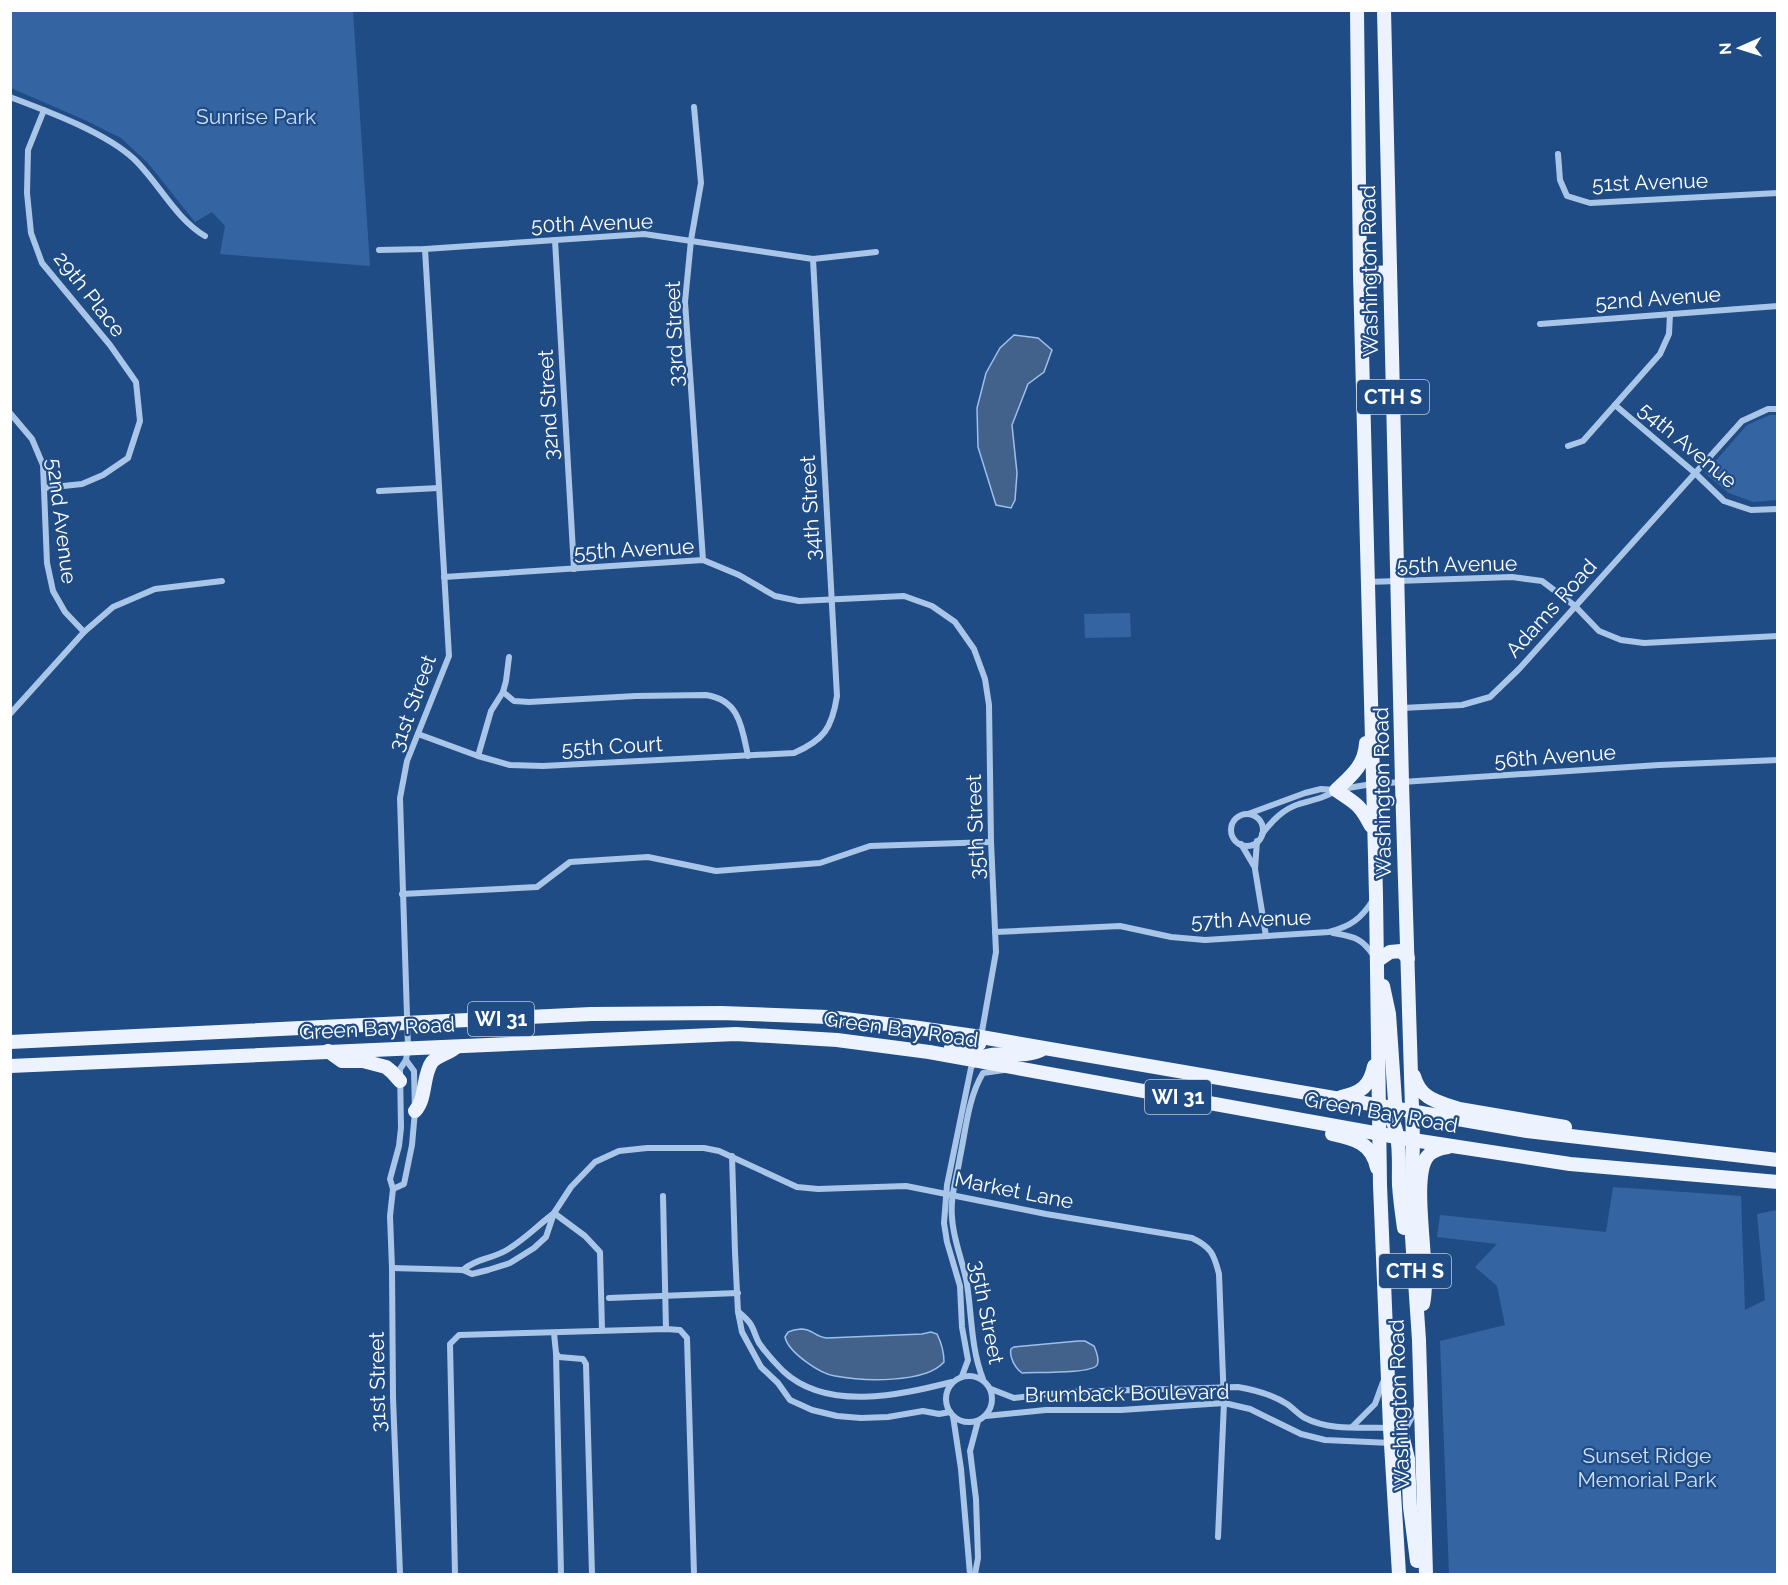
<svg xmlns="http://www.w3.org/2000/svg" width="1788" height="1585" font-family="Raleway,sans-serif">
<rect width="100%" height="100%" fill="#204c85"/>
<g fill="#3465a2">
<path d="M 11,10 L 353,11 L 370,266 L 220,254 L 225,226 L 212,212 L 195,222 L 148,163 L 121,138 L 87,121 L 11,88 Z"/>
<path d="M 1770,415 L 1777,415 L 1777,500 L 1753,502 L 1729,493 L 1705,473 L 1747,425 Z"/>
<path d="M 1130,613 L 1131,637 L 1085,638 L 1084,614 Z"/>
<path d="M 1613,1187 L 1741,1196 L 1745,1310 L 1765,1300 L 1757,1214 L 1777,1210 L 1777,1574 L 1449,1574 L 1440,1341 L 1505,1325 L 1497,1286 L 1475,1267 L 1497,1244 L 1437,1237 L 1440,1215 L 1606,1232 Z"/>
</g>
<g fill="#43628b" stroke="#9dc0eb" stroke-width="1.5">
<path d="M 1014,335 L 1038,338 L 1052,350 L 1044,372 L 1028,384 L 1012,425 L 1017,473 L 1015,500 L 1011,508 L 996,505 L 978,447 L 977,408 L 986,373 L 1000,348 Z"/>
<path d="M 801,1329 C 813,1329 815,1337 827,1338 L 922,1334 L 931,1332 L 937,1334 C 942,1344 944,1352 944,1362 C 925,1384 862,1381 835,1376 C 820,1374 788,1352 785,1337 L 788,1332 L 794,1330 Z"/>
<path d="M 1078,1341 L 1085,1341 L 1094,1346 C 1096,1351 1100,1359 1097,1365 C 1092,1374 1034,1372 1022,1373 C 1015,1368 1009,1357 1011,1349 L 1014,1347 Z"/>
</g>
<g fill="none" stroke-linecap="round" stroke-linejoin="round">
<g stroke="#a9c6e9" stroke-width="6">
<path d="M 10,97 C 47,111 105,132 134,159 C 159,183 175,218 205,236"/>
<path d="M 694,107 L 701,183 L 691,240 L 685,302 L 703,560"/>
<path d="M 1558,154 L 1560,180 L 1567,196 L 1590,203 L 1778,193"/>
<path d="M 555,240 L 574,569"/>
<path d="M 379,250 L 425,249 L 644,234 L 813,259 L 876,252"/>
<path d="M 1540,324 L 1778,306"/>
<path d="M 1615,405 L 1695,473 L 1724,501 L 1751,510 L 1778,509"/>
<path d="M 10,413 L 32,439 L 43,465 L 47,563 L 53,591 L 65,612 L 84,632"/>
<path d="M 1568,446 L 1583,441 L 1660,354 L 1669,334 L 1670,314"/>
<path d="M 44,488 L 82,484 L 103,475 L 128,458 L 140,421 L 136,382 L 110,345 L 42,263 L 31,233 L 27,193 L 28,150 L 44,110"/>
<path d="M 379,491 L 439,488"/>
<path d="M 444,577 L 703,560 L 739,575 L 775,596 L 799,601 L 904,596 L 932,606 L 955,622 L 974,649 L 985,679 L 989,705 L 991,842 L 996,952 L 981,1037"/>
<path d="M 1368,582 L 1512,577 L 1542,581 L 1575,606 L 1599,631 L 1621,640 L 1644,643 L 1778,636"/>
<path d="M 503,692 L 514,701 L 529,702 L 636,696 L 706,695 C 740,700 742,728 748,756"/>
<path d="M 1402,708 L 1462,705 L 1490,697 L 1519,669 L 1742,421 L 1768,409 L 1778,409"/>
<path d="M 10,714 L 84,632 L 113,607 L 155,589 L 222,581"/>
<path d="M 418,734 L 478,756 L 510,765 L 543,766 L 794,753 C 824,740 832,728 837,696 L 813,259"/>
<path d="M 478,756 L 491,711 L 503,692 L 506,681 L 509,657"/>
<path d="M 1248,814 L 1305,793 L 1321,789 L 1336,790 L 1372,784 L 1659,765 L 1778,760"/>
<circle cx="1247" cy="830" r="16"/>
<path d="M 1262,834 C 1272,821 1283,809 1299,804 C 1313,800 1325,798 1336,790"/>
<path d="M 1257,841 L 1255,869 L 1266,936"/>
<path d="M 1241,844 L 1254,866"/>
<path d="M 402,894 L 537,887 L 570,862 L 648,857 L 716,871 L 820,863 L 870,846 L 991,842"/>
<path d="M 995,932 L 1120,926 L 1171,937 L 1205,940 L 1329,932 C 1351,926 1361,919 1373,900"/>
<path d="M 1333,933 C 1354,937 1361,937 1374,956"/>
<path d="M 732,1156 L 735,1252 L 738,1312 L 742,1332 L 761,1367 L 778,1383 L 790,1400 L 812,1410 L 837,1416 L 861,1418 L 888,1417 L 923,1411 L 939,1414 L 950,1412"/>
<path d="M 393,1189 L 404,1184 L 412,1145 L 415,1111 L 414,1071 L 406,1060"/>
<path d="M 663,1196 L 666,1329"/>
<path d="M 554,1213 L 585,1236 L 600,1252 L 602,1330"/>
<path d="M 392,1268 L 463,1270 L 472,1274 L 488,1270 L 510,1263 L 534,1248 L 546,1237 L 554,1213 L 571,1187 L 595,1162 L 619,1151 L 647,1148 L 704,1148 L 719,1151 L 797,1187 L 818,1189 L 906,1186 L 1046,1214 L 1192,1238 C 1211,1247 1214,1254 1219,1274 L 1224,1403 L 1218,1537"/>
<path d="M 463,1270 C 475,1259 491,1259 505,1251 C 523,1241 537,1226 553,1214"/>
<path d="M 609,1298 L 738,1293"/>
<path d="M 739,1312 C 742,1315 746,1318 749,1322 C 754,1328 755,1336 759,1343 C 766,1353 775,1363 783,1371 C 827,1412 900,1395 952,1382"/>
<path d="M 554,1333 L 556,1353 L 559,1357 L 583,1359 L 586,1364 L 592,1574"/>
<path d="M 556,1353 L 561,1574"/>
<circle cx="969" cy="1399" r="23"/>
<path d="M 962,1376 L 968,1360 L 962,1327 L 960,1286 L 947,1242 L 944,1223 L 947,1185 L 971,1068 L 976,1060"/>
<path d="M 983,1379 C 971,1349 972,1317 967,1284 C 963,1261 953,1240 952,1217 C 950,1197 957,1177 960,1157 C 966,1129 968,1098 983,1073 L 1004,1070"/>
<path d="M 991,1389 L 1014,1398 L 1067,1392 L 1238,1387 C 1255,1390 1272,1394 1287,1404 C 1293,1408 1299,1415 1305,1418 C 1330,1431 1362,1427 1390,1428"/>
<path d="M 953,1416 L 961,1469 L 970,1574"/>
<path d="M 986,1416 L 1046,1410 L 1121,1410 L 1224,1403 L 1250,1409 L 1301,1434 L 1325,1440 L 1391,1443"/>
<path d="M 1352,1427 L 1375,1404 L 1383,1382"/>
<path d="M 1402,1436 L 1417,1407"/>
<path d="M 400,1574 L 393,1398 L 392,1268 L 390,1216 L 393,1189 L 390,1179 L 399,1146 L 401,1128 L 400,1069 L 406,1060 L 408,1047 L 400,798 L 407,761 L 449,656 L 425,249"/>
<path d="M 455,1574 L 450,1344 L 459,1335 L 666,1329 L 680,1330 L 687,1338 L 694,1574"/>
<path d="M 975,1574 L 978,1558 L 976,1499 L 970,1451 L 978,1421"/>
</g>
<g stroke="#edf3fe" stroke-width="14">
<path d="M 1357,10 L 1360,274 L 1376,895 L 1380,1185 L 1390,1428 L 1399,1574"/>
<path d="M 1384,10 L 1402,783 L 1413,1140 L 1411,1222 L 1419,1340 L 1426,1574"/>
<path d="M 1360,274 L 1390,272"/>
<path d="M 1366,743 C 1365,765 1351,776 1336,790 C 1356,804 1359,803 1371,826"/>
<path d="M 1377,961 L 1390,952 L 1401,951 L 1408,958"/>
<path d="M 1383,986 L 1389,1014 L 1396,1116"/>
<path d="M 10,1042 L 591,1014 L 721,1013 L 828,1017 L 912,1027 L 981,1037 L 1527,1131 L 1778,1160"/>
<path d="M 951,1048 L 976,1047 L 979,1044 L 981,1037"/>
<path d="M 328,1051 L 342,1061 L 363,1061 L 386,1067 L 392,1072 L 400,1081"/>
<path d="M 976,1060 C 997,1048 1020,1060 1041,1050"/>
<path d="M 10,1066 L 736,1034 L 837,1040 L 929,1052 L 1413,1140 L 1570,1164 L 1778,1182"/>
<path d="M 1414,1076 C 1420,1099 1438,1102 1459,1109 L 1565,1127"/>
<path d="M 1341,1097 C 1361,1093 1370,1086 1374,1066"/>
<path d="M 1379,1105 C 1404,1122 1398,1159 1399,1185 C 1400,1200 1402,1214 1404,1228"/>
<path d="M 415,1111 C 427,1098 422,1076 432,1062 C 439,1054 449,1054 456,1047"/>
<path d="M 1332,1134 C 1355,1139 1372,1143 1377,1168"/>
<path d="M 1423,1304 C 1431,1271 1410,1180 1427,1157 C 1432,1150 1441,1148 1448,1147"/>
<path d="M 1390,1428 L 1399,1429 L 1402,1435 L 1408,1459 L 1410,1507 L 1417,1561"/>
</g>
</g>
<g text-anchor="middle" dominant-baseline="central" stroke-width="4.5" stroke-linejoin="round" paint-order="stroke">
<g fill="#204c85" stroke="#bcc9da" stroke-width="1.5">
<rect x="1357" y="380" width="72" height="34" rx="4.5"/>
<rect x="468" y="1002" width="66" height="34" rx="4.5"/>
<rect x="1145" y="1080" width="66" height="34" rx="4.5"/>
<rect x="1379" y="1254" width="72" height="34" rx="4.5"/>
</g>
<g font-size="20" font-weight="bold" fill="#fff">
<text x="1393" y="397">CTH S</text>
<text x="501" y="1019">WI 31</text>
<text x="1178" y="1097">WI 31</text>
<text x="1415" y="1271">CTH S</text>
</g>
<g font-size="21" fill="#cee0f7" stroke="#204c85">
<text x="256" y="116">Sunrise Park</text>
<text x="1647" y="1455">Sunset Ridge<tspan x="1647" dy="24">Memorial Park</tspan></text>
</g>
<g font-size="21" fill="#fff" stroke="#204c85">
<text transform="translate(1650 182) rotate(-2)">51st Avenue</text>
<text transform="translate(592 223) rotate(-2)">50th Avenue</text>
<text transform="translate(1369 271) rotate(-91)">Washington Road</text>
<text transform="translate(90 294) rotate(52)">29th Place</text>
<text transform="translate(1658 298) rotate(-4)">52nd Avenue</text>
<text transform="translate(674 334) rotate(-92)">33rd Street</text>
<text transform="translate(548 405) rotate(-93)">32nd Street</text>
<text transform="translate(1688 445) rotate(40)">54th Avenue</text>
<text transform="translate(810 508) rotate(-93)">34th Street</text>
<text transform="translate(62 521) rotate(83)">52nd Avenue</text>
<text transform="translate(634 549) rotate(-3)">55th Avenue</text>
<text transform="translate(1457 564) rotate(-1)">55th Avenue</text>
<text transform="translate(1551 608) rotate(-48)">Adams Road</text>
<text transform="translate(412 703) rotate(-70)">31st Street</text>
<text transform="translate(612 746) rotate(-3)">55th Court</text>
<text transform="translate(1555 756) rotate(-4)">56th Avenue</text>
<text transform="translate(1382 793) rotate(-91)">Washington Road</text>
<text transform="translate(975 827) rotate(-92)">35th Street</text>
<text transform="translate(1251 919) rotate(-2)">57th Avenue</text>
<text transform="translate(377 1028) rotate(-3)">Green Bay Road</text>
<text transform="translate(901 1029) rotate(8)">Green Bay Road</text>
<text transform="translate(1381 1112) rotate(10)">Green Bay Road</text>
<text transform="translate(1014 1190) rotate(11)">Market Lane</text>
<text transform="translate(987 1312) rotate(79)">35th Street</text>
<text transform="translate(377 1382) rotate(-91)">31st Street</text>
<text transform="translate(1127 1393) rotate(-1)">Brumback Boulevard</text>
<text transform="translate(1399 1405) rotate(-92)">Washington Road</text>
</g>
</g>
<rect width="1788" height="1585" fill="none" stroke="#ffffff" stroke-width="24"/>
<g transform="translate(1740 48) rotate(267)" stroke="#204c85" stroke-width="4.5" paint-order="stroke">
<path d="M0-4.5L10 22L0 15L-10 22Z" fill="#ffffff"/>
<text y="-9" font-size="16" font-weight="bold" text-anchor="middle" fill="#ffffff">N</text>
</g>
</svg>
